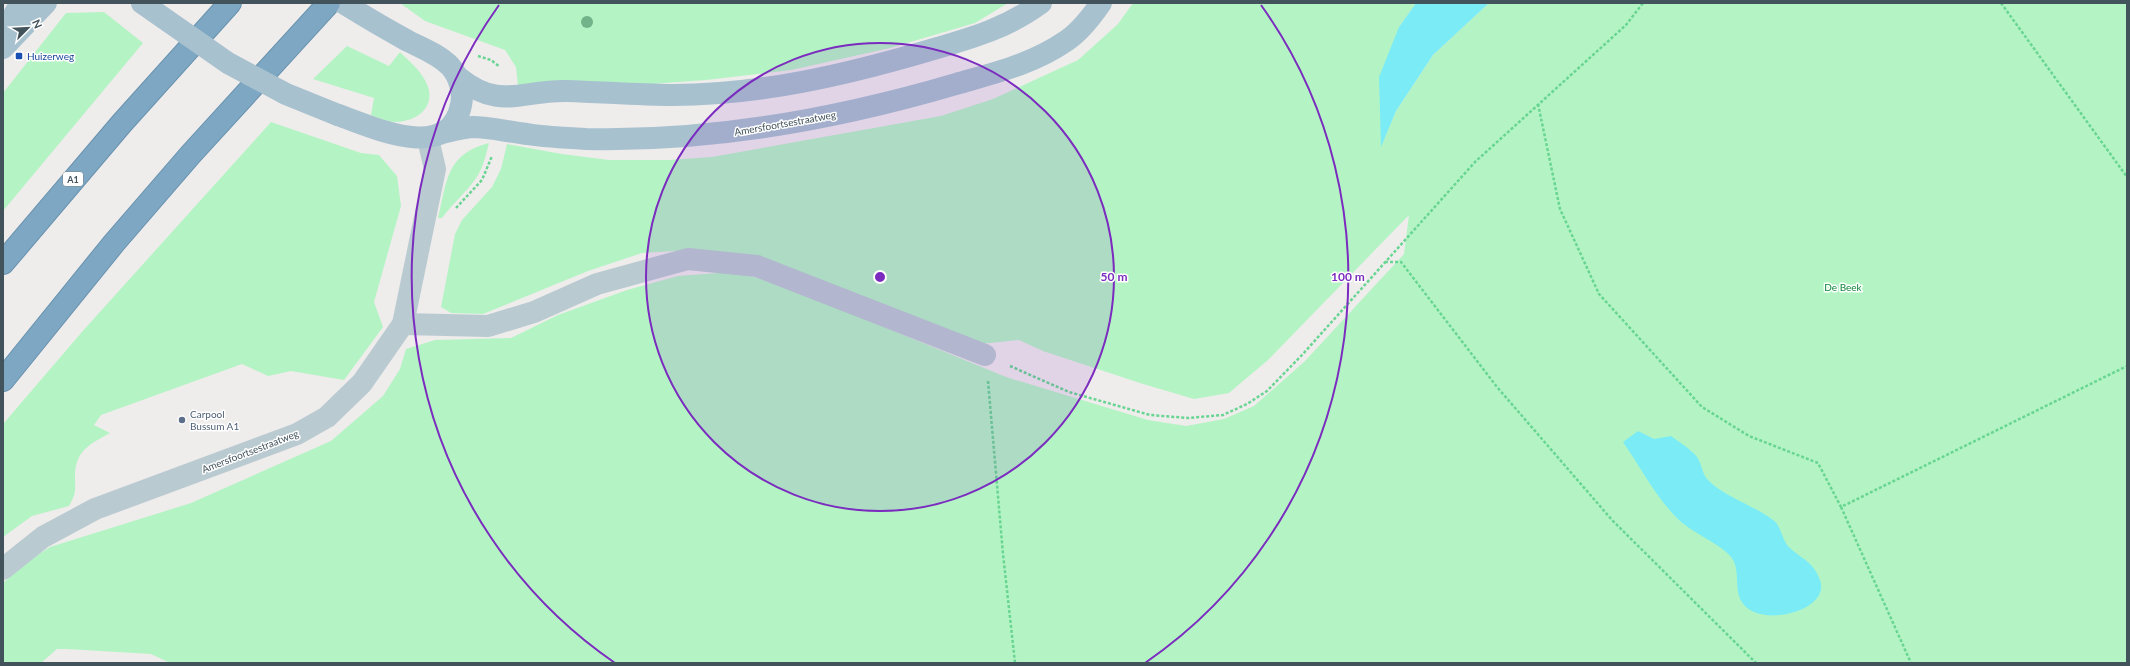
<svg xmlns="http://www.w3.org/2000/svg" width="2130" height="666" font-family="Lato,sans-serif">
<rect width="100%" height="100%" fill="#efecec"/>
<g fill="#b4f4c4">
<path d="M 400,3 L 1008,3 L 975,23 L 890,48 L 791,70 L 706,80 L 651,84 L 518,86 L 516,67 L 505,50 L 425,21 Z"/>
<path d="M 1133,3 L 1416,3 L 1399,27 L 1381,146 L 1396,111 L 1433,55 L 1489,3 L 2127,3 L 2127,663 L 170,663 L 151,654 L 67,649 L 57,649 L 41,663 L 3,663 L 3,583 L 27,562 L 50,547 L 191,503 L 331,441 L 383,396 L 400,369 L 406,349 L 435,340 L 511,338 L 558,315 L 627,290 L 678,276 L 731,272 L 758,278 L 852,314 L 1006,377 L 1148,420 L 1186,426 L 1224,419 L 1254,406 L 1305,361 L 1404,254 L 1409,215 L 1268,360 L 1229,393 L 1194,399 L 1143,384 L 1043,351 L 1019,340 L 980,344 L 691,250 L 642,253 L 588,271 L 483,314 L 451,313 L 441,307 L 455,234 L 462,220 L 492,187 L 501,169 L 507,144 L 562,154 L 609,160 L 670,160 L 712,157 L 941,116 L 993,99 L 1078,60 L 1118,24 Z"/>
<path d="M 104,12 L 143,43 L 3,211 L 3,93 L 66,13 Z"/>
<path d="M 347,46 L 389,66 L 400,52 C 410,62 420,70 426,82 C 438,106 417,122 395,122 C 388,122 379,118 371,115 L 374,98 L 313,79 Z"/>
<path d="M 271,122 L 361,153 L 379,155 L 397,176 L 401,206 L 374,302 L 383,327 L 344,380 L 291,371 L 268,376 L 242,364 L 101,415 L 94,425 L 110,433 C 90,444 75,451 75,476 C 75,491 77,492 69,506 L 32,516 L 3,537 L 3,424 L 81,333 Z"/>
<path d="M 489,143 C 486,154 484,165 478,175 C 470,189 452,204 442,218 L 438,218 C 447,181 446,154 489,143 Z"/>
</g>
<g fill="#7becf6">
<path d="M 1416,3 L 1489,3 L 1433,55 L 1396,111 L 1381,147 L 1379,77 L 1399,27 Z"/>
<path d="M 1638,431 L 1654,439 L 1671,436 C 1679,442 1691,449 1697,457 C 1702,464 1702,475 1709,481 C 1725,497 1755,506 1773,520 C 1782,526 1782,542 1790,548 C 1803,560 1813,561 1820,580 C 1831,610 1764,628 1744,605 C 1732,591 1742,571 1731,557 C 1722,545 1691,532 1679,520 C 1656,498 1641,468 1623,442 Z"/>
</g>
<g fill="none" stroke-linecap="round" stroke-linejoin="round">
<defs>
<g id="highway">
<path d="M 3,263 L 122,123 L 230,3"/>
<path d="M 3,380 L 114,243 L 191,154 L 329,3"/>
</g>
</defs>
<use href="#highway" stroke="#6892ae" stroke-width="24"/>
<g stroke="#68d592" stroke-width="2.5" stroke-dasharray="3 2" stroke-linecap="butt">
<path d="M 2001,3 L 2127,177"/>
<path d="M 478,56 L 491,60 L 500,67"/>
<path d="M 1538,104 L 1560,209 L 1599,294 L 1702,407 L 1749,436 L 1818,463 L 1841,507 L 2127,366"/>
<path d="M 456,208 L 482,180 L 492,156"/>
<path d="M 1385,262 L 1401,262 L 1497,387 L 1612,520 L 1756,663"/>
<path d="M 1010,366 L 1069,392 L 1150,415 L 1188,418 L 1223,415 L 1247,404 L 1267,391 L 1302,355 L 1475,162 L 1626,25 L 1643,3"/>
<path d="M 988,381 L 1003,554 L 1015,663"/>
<path d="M 1841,507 L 1911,663"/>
</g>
<g stroke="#bacad1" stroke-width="22">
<path d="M 403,324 L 488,326 L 534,312 L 597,284 L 688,259 L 757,266 L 985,355"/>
<path d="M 3,569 L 43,537 L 95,509 L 297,434 L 327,417 L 362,383 L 403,324 L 435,169 L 428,139"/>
</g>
<g stroke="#a8c1cf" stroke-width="22">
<path d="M 3,33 L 21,3"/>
<path d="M 3,48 L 46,3"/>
<path d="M 458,77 C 500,111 520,90 567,91 C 602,92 638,95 673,95 C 759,95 845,75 927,51 C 968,39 1006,29 1041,3"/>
<path d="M 338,115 C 373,127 449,164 461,105 C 464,92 459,76 450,66 C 438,54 422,48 408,41 C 386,29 364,16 343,3"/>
<path d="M 441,133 C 451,131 461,128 472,127 C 491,127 508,132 527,134 C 546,137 566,138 586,139 C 711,142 837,119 956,84 C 994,73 1033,64 1066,41 C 1080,32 1092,16 1101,3"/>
</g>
<use href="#highway" stroke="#7da7c2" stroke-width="22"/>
<path stroke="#a8c1cf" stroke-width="22" d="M 142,3 L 228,63 L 286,94 L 338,115"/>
</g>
<circle fill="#72b38a" cx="587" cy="22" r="6"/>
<circle cx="880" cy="277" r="234" fill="#7b2cbf" fill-opacity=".12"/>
<g fill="none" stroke="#7b2cbf" stroke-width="2">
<circle cx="880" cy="277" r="234"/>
<path d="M615 663A468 468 0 0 1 499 5M1261 5A468 468 0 0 1 1145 663"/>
</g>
<rect fill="#1a4fb4" stroke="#fff" stroke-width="1.5" x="15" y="52" width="8" height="8" rx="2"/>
<circle fill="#5c6f8a" stroke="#fff" stroke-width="1.5" cx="182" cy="420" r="4"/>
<g text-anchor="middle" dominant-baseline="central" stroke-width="3" stroke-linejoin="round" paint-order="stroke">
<rect fill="#fff" stroke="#7b878d" stroke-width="1" x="63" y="172" width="20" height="14" rx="3"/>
<g font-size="9" font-weight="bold" fill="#42535c">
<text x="73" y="179">A1</text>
</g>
<g font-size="10" fill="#164399" stroke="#fff" text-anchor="start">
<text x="27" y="56">Huizerweg</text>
</g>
<g font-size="10" fill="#42535c" stroke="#fff">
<text transform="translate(785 123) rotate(-10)">Amersfoortsestraatweg</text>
<text transform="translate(250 451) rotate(-21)">Amersfoortsestraatweg</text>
</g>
<g font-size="10" fill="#0c8539" stroke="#fff">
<text x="1843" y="287">De Beek</text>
</g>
<g font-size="10" fill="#4e5e75" stroke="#fff" text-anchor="start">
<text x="190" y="414">Carpool<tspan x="190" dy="12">Bussum A1</tspan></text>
</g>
</g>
<circle cx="880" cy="277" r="6" fill="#7b2cbf" stroke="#fff" stroke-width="2"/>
<g font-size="12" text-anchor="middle" font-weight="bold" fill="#7b2cbf" stroke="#fff" stroke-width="3" stroke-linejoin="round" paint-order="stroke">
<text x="1114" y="281">50 m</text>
<text x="1348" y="281">100 m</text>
</g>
<rect width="2130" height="666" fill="none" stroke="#42535c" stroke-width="8"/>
<g transform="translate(28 28) rotate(66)" stroke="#ffffff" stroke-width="3" paint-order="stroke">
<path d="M0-3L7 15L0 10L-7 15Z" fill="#42535c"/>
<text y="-6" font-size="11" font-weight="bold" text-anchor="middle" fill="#42535c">N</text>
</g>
</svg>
